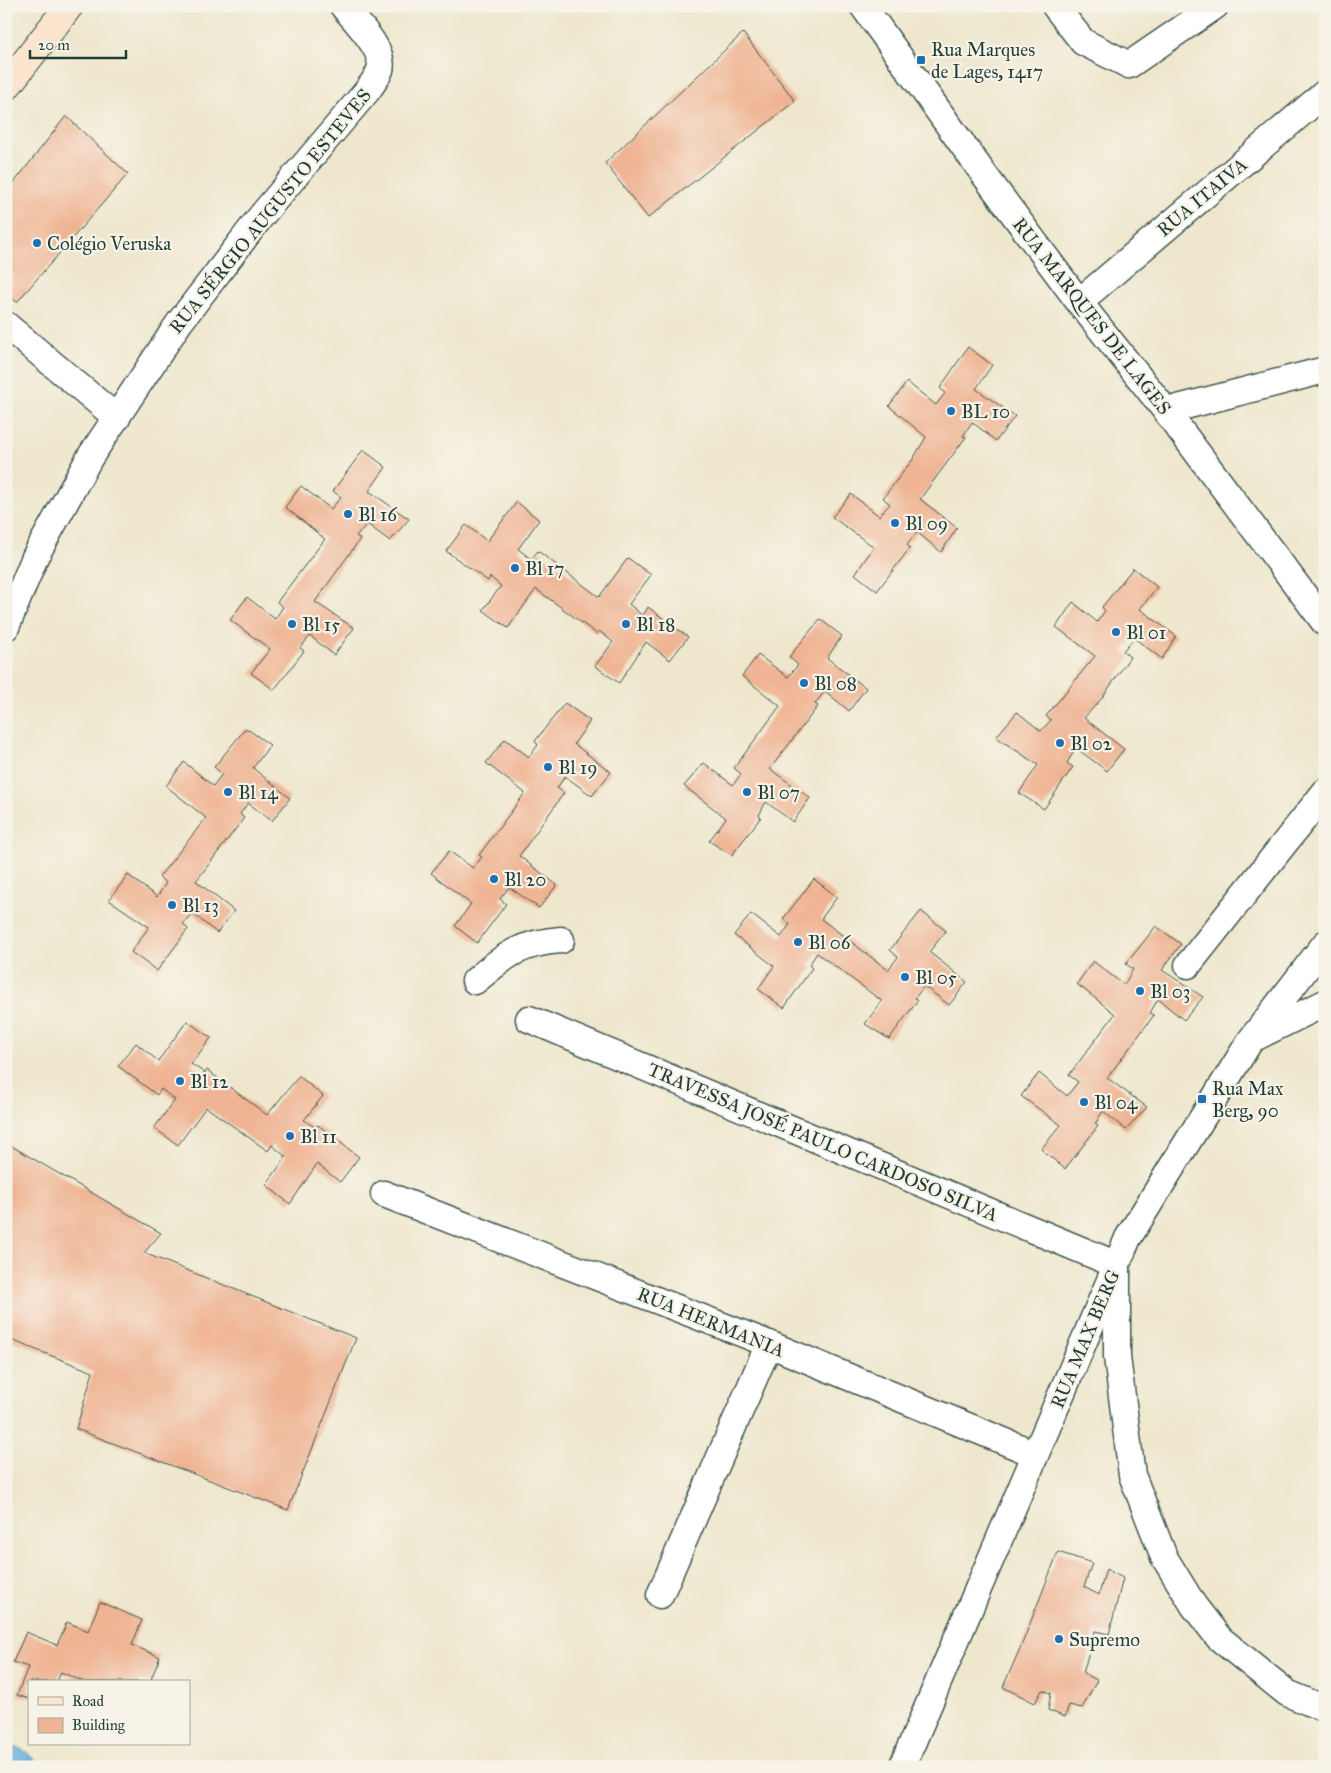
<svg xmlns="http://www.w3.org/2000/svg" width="1331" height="1773" font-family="'IM FELL Great Primer',serif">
<rect width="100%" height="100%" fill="#f7f3e8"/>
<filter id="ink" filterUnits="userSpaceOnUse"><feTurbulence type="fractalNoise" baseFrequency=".02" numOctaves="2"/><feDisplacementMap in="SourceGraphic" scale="10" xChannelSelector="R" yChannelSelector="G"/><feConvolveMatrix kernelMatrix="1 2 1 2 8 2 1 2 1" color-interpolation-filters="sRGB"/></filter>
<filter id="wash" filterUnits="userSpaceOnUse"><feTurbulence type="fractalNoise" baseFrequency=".0096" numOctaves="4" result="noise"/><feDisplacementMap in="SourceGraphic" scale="20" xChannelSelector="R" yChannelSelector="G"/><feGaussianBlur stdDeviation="1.12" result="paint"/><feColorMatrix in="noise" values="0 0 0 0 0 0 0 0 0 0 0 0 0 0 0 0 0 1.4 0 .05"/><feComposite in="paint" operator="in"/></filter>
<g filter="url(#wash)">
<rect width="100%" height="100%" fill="#efe7cd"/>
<path fill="#64abda" stroke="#427487" d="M 6,1747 C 26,1747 28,1753 40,1767 L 6,1767 Z"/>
<g id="blocks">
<g fill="#efb493">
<path d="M 743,33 L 795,101 L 648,218 L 605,163 Z"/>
<path d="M 66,116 L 128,174 L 17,302 L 6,294 L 6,193 Z"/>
<path d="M 968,347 L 992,365 L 976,389 L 1015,416 L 996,441 L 972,422 L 963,436 L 966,437 L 920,499 L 957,528 L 941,552 L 917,532 L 907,545 L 910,548 L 877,591 L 855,574 L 874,547 L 832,517 L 851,494 L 879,516 L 890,504 L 883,498 L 913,459 L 926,437 L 889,406 L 907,382 L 936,405 L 945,393 L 940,388 Z"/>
<path d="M 363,450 L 386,467 L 369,491 L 409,519 L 390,541 L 367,524 L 356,536 L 360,539 L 315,602 L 354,628 L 334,655 L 310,636 L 300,648 L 304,651 L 274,690 L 251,673 L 270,649 L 230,620 L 247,597 L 275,619 L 283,607 L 277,602 L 325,539 L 285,507 L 301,486 L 331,509 L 341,497 L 333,491 Z"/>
<path d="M 517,502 L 539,520 L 518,549 L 531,559 L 538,551 L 599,597 L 628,558 L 651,575 L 629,604 L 643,616 L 648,607 L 688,637 L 670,660 L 646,642 L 619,683 L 595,666 L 613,642 L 599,631 L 597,634 L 536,589 L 508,628 L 483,610 L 501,586 L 490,577 L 488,581 L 446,551 L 466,525 L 487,541 Z"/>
<path d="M 1133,568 L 1157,587 L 1140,609 L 1176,636 L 1162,659 L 1134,638 L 1123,651 L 1130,657 L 1102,698 L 1084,718 L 1124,749 L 1107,771 L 1076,748 L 1067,763 L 1073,767 L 1044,809 L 1019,793 L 1038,765 L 996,737 L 1017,712 L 1041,731 L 1051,720 L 1046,716 L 1095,656 L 1056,627 L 1073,602 L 1097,622 L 1105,611 L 1102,607 Z"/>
<path d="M 820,619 L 842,636 L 827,658 L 866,688 L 849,711 L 825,691 L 815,704 L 818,706 L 770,769 L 810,798 L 793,822 L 766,802 L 759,815 L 761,817 L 732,855 L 709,841 L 726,818 L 684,786 L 704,763 L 733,785 L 741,774 L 734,768 L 780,706 L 742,676 L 758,655 L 788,677 L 798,665 L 789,657 Z"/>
<path d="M 565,703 L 590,721 L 574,744 L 611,772 L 592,796 L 565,776 L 557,788 L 564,793 L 519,856 L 557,885 L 539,908 L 509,887 L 500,899 L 506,904 L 477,943 L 455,926 L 471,904 L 431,873 L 449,851 L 473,868 L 482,857 L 479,855 L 525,793 L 486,763 L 505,739 L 529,757 L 538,745 L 535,741 Z"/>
<path d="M 246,728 L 270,745 L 253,768 L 290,798 L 272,821 L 248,803 L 240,814 L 244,818 L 196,881 L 234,911 L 217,933 L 192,913 L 183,924 L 188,929 L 157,971 L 131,952 L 149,927 L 109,900 L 128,875 L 157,897 L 166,883 L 159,877 L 206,818 L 166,786 L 184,762 L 213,786 L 222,774 L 214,767 Z"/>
<path d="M 814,879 L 837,897 L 821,919 L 888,970 L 898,957 L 890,950 L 921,911 L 946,931 L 929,952 L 967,982 L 949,1005 L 924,986 L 915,998 L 918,1000 L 889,1039 L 865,1024 L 882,1001 L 817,953 L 809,965 L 812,968 L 784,1008 L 758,989 L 774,966 L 734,935 L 751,914 L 781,937 L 790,924 L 783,919 Z"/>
<path d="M 1156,926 L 1181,944 L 1162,970 L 1203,997 L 1184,1020 L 1158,999 L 1150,1013 L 1154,1015 L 1107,1078 L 1147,1107 L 1126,1130 L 1103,1111 L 1095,1124 L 1098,1126 L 1065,1169 L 1041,1149 L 1061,1125 L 1021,1096 L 1039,1073 L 1067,1096 L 1078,1082 L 1069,1075 L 1115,1014 L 1077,984 L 1093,961 L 1124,985 L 1133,969 L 1126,964 Z"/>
<path d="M 187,1021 L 211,1038 L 191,1064 L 205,1073 L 207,1070 L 267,1115 L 299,1076 L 323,1096 L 304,1120 L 316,1128 L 318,1125 L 359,1157 L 340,1182 L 317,1164 L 290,1204 L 266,1185 L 286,1157 L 272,1145 L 268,1151 L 206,1107 L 178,1145 L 154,1128 L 175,1100 L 161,1089 L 157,1095 L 118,1066 L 136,1043 L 158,1061 Z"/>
<path d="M 6,1143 L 161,1233 L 144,1253 L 356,1338 L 288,1510 L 76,1429 L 93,1372 L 6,1338 Z"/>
<path d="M 1058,1552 L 1092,1563 L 1084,1587 L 1099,1595 L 1106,1569 L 1123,1578 L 1109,1634 L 1095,1631 L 1083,1673 L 1097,1680 L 1082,1708 L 1069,1705 L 1065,1717 L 1048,1710 L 1051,1693 L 1042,1690 L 1035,1703 L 1003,1687 L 1022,1644 Z"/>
<path d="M 100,1602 L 142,1620 L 132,1645 L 160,1657 L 151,1679 L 158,1682 L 84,1682 L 61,1672 L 57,1682 L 29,1682 L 29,1699 L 17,1695 L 28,1667 L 13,1662 L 26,1632 L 57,1645 L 67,1622 L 88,1631 Z"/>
</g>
</g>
</g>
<g filter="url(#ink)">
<use href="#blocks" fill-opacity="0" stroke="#3e564b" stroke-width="1"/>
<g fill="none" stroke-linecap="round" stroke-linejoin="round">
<defs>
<g id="minor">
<path d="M 863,6 L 983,173 L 1079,302 L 1166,411 L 1325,623"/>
<path d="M 1055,6 L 1083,42 L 1129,65 L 1215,6"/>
<path d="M 1079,302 L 1325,93"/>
<path d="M 6,325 L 117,418"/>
<path d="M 1166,411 L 1325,370"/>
<path d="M 6,627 L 35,557 L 90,457 L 179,323 L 262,215 L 367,91 C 372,84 377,78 380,70 C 386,50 355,21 343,6"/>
<path d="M 1188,965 L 1325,792"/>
<path d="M 475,981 C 506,955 520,943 561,940"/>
<path d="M 529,1019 L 1117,1265 L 1117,1357 L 1132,1475 L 1164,1557 L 1194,1606 L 1219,1638 L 1287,1693 L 1325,1709"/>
<path d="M 1256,1037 L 1325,1003"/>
<path d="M 384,1194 L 769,1344 L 1035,1454"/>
<path d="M 660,1595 L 769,1344"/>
<path d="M 902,1767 L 1128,1238 L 1250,1041 L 1325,944"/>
</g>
<path id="secondary" d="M 6,87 L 69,6"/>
</defs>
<use href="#minor" stroke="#3e564b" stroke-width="29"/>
<use href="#secondary" stroke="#3e564b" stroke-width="30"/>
<use href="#minor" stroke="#fff" stroke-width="26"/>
<use href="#secondary" stroke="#fbe5cf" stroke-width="28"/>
</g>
</g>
<g fill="#1f6fb2" stroke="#f7f3e8" stroke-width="2">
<rect x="916" y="55" width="10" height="10" rx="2.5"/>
<circle cx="37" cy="243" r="5"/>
<circle cx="951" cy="411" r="5"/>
<circle cx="348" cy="514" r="5"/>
<circle cx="895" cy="523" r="5"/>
<circle cx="515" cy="568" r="5"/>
<circle cx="292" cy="624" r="5"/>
<circle cx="626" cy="624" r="5"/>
<circle cx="1116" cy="632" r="5"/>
<circle cx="804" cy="683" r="5"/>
<circle cx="1060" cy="743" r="5"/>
<circle cx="548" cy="767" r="5"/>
<circle cx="228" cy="792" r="5"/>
<circle cx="747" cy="792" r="5"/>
<circle cx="494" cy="879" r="5"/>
<circle cx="172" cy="905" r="5"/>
<circle cx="798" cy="942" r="5"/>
<circle cx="905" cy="977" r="5"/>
<circle cx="1140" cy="991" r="5"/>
<circle cx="180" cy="1081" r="5"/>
<rect x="1197" y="1094" width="10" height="10" rx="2.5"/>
<circle cx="1084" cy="1102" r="5"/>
<circle cx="290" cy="1136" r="5"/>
<circle cx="1059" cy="1639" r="5"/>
</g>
<g text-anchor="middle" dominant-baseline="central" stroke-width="4.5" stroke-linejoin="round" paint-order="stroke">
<g font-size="19" fill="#1f3d34" stroke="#f7f3e8" text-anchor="start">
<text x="931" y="49">Rua Marques<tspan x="931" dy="22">de Lages, 1417</tspan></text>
<text x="47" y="243">Colégio Veruska</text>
<text x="961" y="411">BL 10</text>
<text x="358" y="514">Bl 16</text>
<text x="905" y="523">Bl 09</text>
<text x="525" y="568">Bl 17</text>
<text x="302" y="624">Bl 15</text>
<text x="636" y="624">Bl 18</text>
<text x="1126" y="632">Bl 01</text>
<text x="814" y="683">Bl 08</text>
<text x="1070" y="743">Bl 02</text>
<text x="558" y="767">Bl 19</text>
<text x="238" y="792">Bl 14</text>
<text x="757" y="792">Bl 07</text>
<text x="504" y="879">Bl 20</text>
<text x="182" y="905">Bl 13</text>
<text x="808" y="942">Bl 06</text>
<text x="915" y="977">Bl 05</text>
<text x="1150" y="991">Bl 03</text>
<text x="190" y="1081">Bl 12</text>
<text x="1212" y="1088">Rua Max<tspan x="1212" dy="22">Berg, 90</tspan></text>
<text x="1094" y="1102">Bl 04</text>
<text x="300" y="1136">Bl 11</text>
<text x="1069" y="1639">Supremo</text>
</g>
<g font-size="19" fill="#1f3d34" stroke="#f7f3e8">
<text transform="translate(1202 197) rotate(-40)">RUA ITAIVA</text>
<text transform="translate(270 211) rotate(-51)">RUA SÉRGIO AUGUSTO ESTEVES</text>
<text transform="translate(1092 316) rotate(52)">RUA MARQUES DE LAGES</text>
<text transform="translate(823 1142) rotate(23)">TRAVESSA JOSÉ PAULO CARDOSO SILVA</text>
<text transform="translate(711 1322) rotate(22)">RUA HERMANIA</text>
<text transform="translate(1085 1339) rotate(-67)">RUA MAX BERG</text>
</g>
</g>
<rect width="1331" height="1773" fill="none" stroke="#f7f3e8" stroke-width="25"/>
<rect x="28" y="1680" width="162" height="65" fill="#f7f3e8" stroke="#a1aaa0"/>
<rect x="38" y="1697" width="25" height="8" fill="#fbe5cf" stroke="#a1aaa0"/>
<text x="72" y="1706" font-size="15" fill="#1f3d34">Road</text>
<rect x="38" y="1718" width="25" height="15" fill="#efb493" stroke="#a1aaa0"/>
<text x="72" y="1730" font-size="15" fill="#1f3d34">Building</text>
<path d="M30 50v8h96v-8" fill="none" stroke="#1f3d34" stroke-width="2.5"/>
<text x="38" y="50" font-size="15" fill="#1f3d34" stroke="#f7f3e8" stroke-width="4" paint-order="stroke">20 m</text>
</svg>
